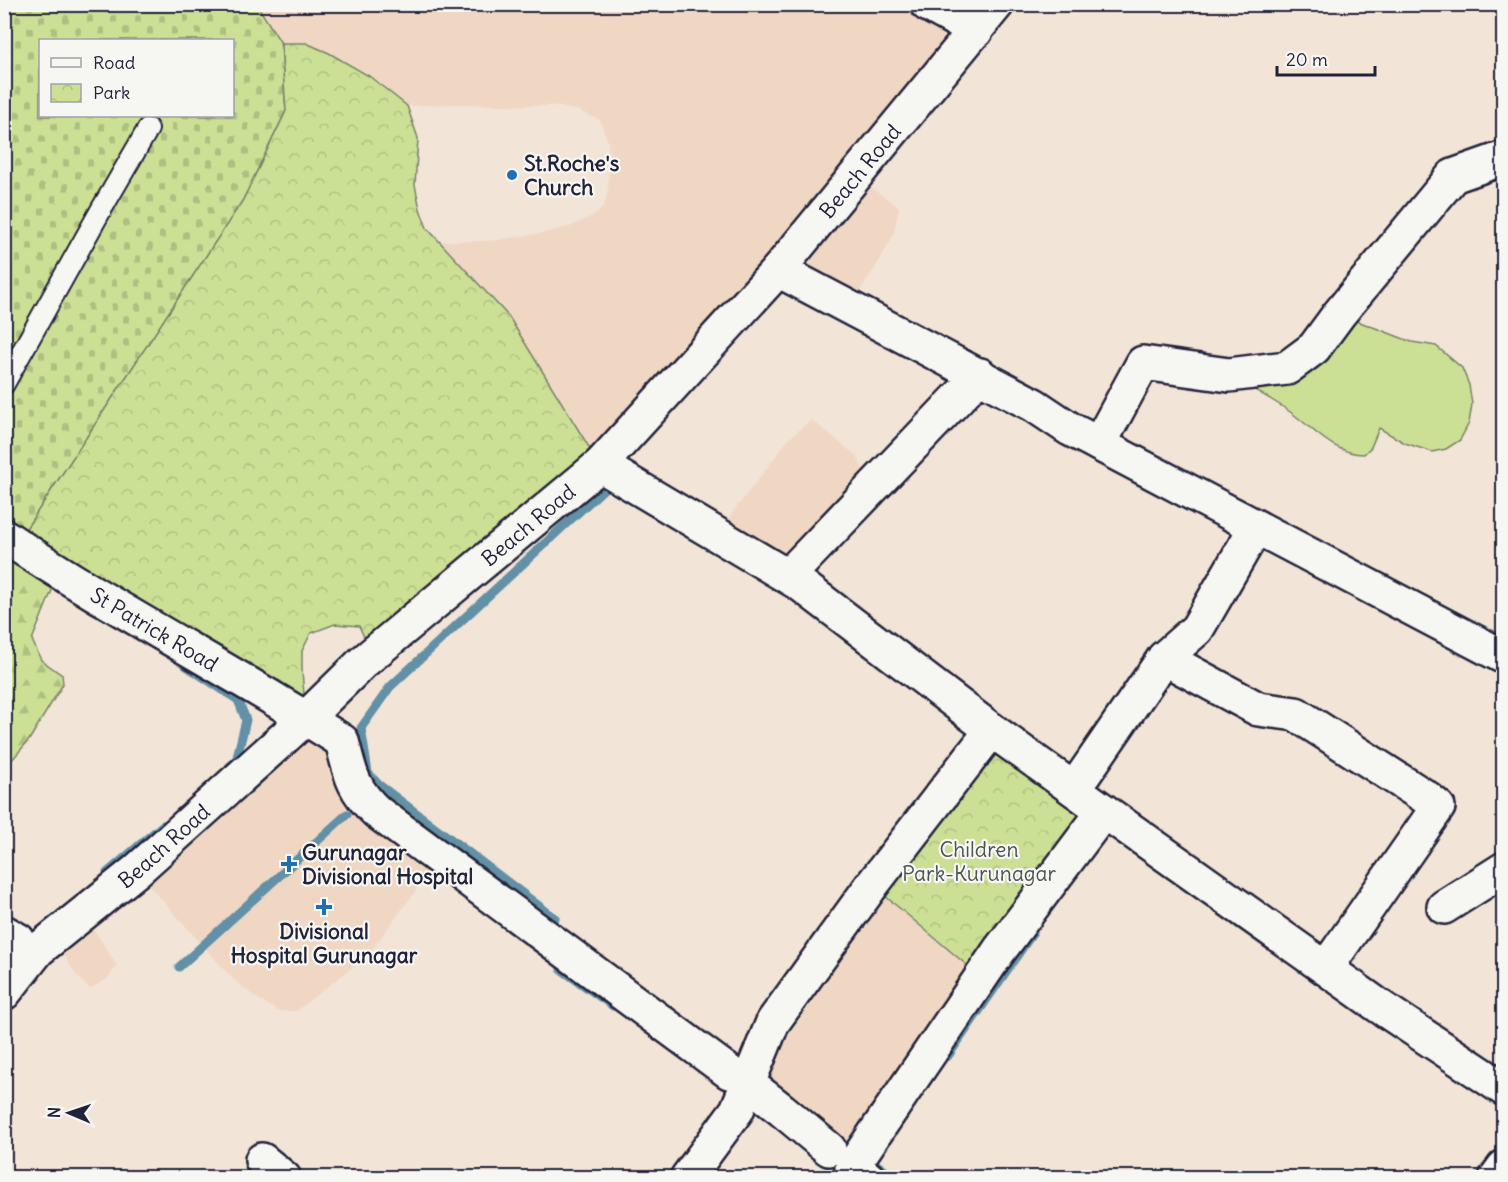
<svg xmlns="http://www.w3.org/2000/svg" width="1508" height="1182" font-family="Delius,sans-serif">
<defs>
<pattern id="forest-firs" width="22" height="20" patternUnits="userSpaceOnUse" patternTransform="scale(1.5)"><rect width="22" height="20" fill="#cbe095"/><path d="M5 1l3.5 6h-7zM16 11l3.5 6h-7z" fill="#aec081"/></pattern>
<pattern id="cemetery-stones" width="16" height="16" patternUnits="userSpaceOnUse" patternTransform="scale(1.5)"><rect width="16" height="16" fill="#cbe095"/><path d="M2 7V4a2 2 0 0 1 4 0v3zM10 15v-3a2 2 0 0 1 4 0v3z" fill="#aec081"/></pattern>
<pattern id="park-crowns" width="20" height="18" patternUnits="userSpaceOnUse" patternTransform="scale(1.5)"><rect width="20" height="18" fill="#cbe095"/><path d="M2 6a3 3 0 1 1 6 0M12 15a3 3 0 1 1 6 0" fill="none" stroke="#aec081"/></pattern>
</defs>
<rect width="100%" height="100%" fill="#f2e4d7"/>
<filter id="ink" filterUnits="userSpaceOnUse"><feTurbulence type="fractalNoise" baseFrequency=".0167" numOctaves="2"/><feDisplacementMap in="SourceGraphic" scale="12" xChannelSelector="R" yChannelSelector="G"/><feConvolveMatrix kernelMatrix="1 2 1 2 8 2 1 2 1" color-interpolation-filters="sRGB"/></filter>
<g filter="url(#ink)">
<g fill="#efd7c4">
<path d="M 927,4 L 976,31 L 856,177 L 899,207 L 893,236 L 880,260 L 849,307 L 778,270 L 600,465 L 509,317 L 440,241 L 490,241 L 544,233 L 572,226 L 598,213 L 604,205 L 608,191 L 609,165 L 608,142 L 600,120 L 579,111 L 556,106 L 456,104 L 407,106 L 369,76 L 306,43 L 281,43 L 257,5 Z"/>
<path d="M 811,420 L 857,456 L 869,483 L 788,576 L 716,534 L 789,439 Z"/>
<path d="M 306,718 L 354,784 L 439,857 L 417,889 L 367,956 L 296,1011 L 278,1011 L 256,998 L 233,979 L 136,871 Z"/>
<path d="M 872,885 L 981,977 L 852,1167 L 749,1084 Z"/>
<path d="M 84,914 L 117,966 L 107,979 L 90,989 L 76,975 L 59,947 Z"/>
</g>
<path fill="url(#forest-firs)" stroke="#768168" stroke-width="1.5" d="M 16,544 L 59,573 L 32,640 L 41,660 L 62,675 L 63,684 L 29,740 L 5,768 L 4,557 Z"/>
<path fill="url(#cemetery-stones)" stroke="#768168" stroke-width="1.5" fill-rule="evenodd" d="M 4,5 L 257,5 L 281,43 L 286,111 L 243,200 L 16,544 L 4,536 ZM 40,40 L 232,40 L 232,116 L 40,116 Z"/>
<g fill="url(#park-crowns)" stroke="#768168" stroke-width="1.5">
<path d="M 281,43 L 306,43 L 329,53 L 369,76 L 407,106 L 418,138 L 415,185 L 420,209 L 427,228 L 509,317 L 600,465 L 366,641 L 359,626 L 335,624 L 311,633 L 302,651 L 302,671 L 306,718 L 16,544 L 243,200 L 286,111 Z"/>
<path d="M 988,735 L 1104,811 L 981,977 L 872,885 Z"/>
</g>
<path fill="#cbe095" stroke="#768168" stroke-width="1.5" d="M 1339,314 L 1412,342 L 1436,346 L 1462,368 L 1469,385 L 1472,404 L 1469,423 L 1460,440 L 1446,449 L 1432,452 L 1405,443 L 1379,428 L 1371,447 L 1364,454 C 1334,454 1315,430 1293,414 C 1273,399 1250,388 1229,375 L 1287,368 Z"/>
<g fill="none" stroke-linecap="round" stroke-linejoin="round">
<g stroke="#6290a6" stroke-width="9">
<path d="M 185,665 L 238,700 L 246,720 L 236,761 L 229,767"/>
<path d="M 107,873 L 163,825"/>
<path d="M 555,918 L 378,784 L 368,773 L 361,728 L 390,687 L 610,483 L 615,486"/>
<path d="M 179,967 L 347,814"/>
<path d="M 561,969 L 613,1006"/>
<path d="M 948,1056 L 1032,934"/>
<path d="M 870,1160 L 895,1178"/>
</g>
<defs>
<path id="service" d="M 4,384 L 101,210 L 148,129"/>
<g id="minor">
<path d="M 927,4 L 976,31"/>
<path d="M 778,270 L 1034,405 L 1070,429 L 1504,657"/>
<path d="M 1099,444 L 1143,363 L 1229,375 L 1287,368 L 1314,348 L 1339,314 L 1453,176 L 1504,158"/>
<path d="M 600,465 L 800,584 L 989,728 L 1104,811 L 1379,1006 L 1504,1089"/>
<path id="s1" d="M 4,536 C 114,610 231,670 342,741 C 350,772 352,789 377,812 L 729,1072"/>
<path d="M 788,576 L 980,375"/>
<path d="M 1164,658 L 1258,709 L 1296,714 L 1427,798 L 1438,807 L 1326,968"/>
<path d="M 1074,789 L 1164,658 L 1197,629 L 1256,527"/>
<path d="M 1444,907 L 1504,869"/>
<path d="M 4,932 L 18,940"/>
<path d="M 742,1079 L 782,1110 L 829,1149"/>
<path d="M 262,1160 L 284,1178"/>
<path d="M 687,1178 L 737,1110 L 773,1022 L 872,885 L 988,735 L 989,728"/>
<path d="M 868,1178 L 852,1167 L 999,951 L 1104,811"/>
</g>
<g id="secondary">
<path id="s2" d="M 4,993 L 38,950 L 136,871 L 306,718 L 362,663 L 600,465 L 778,270 L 997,4"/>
<path d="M 1496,1178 L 1504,1167"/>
</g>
</defs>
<use href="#service" stroke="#22223b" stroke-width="24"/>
<use href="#minor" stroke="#22223b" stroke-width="38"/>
<use href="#secondary" stroke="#22223b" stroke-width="38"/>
<use href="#service" stroke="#f6f6f2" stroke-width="20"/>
<use href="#minor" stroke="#f6f6f2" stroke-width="33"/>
<use href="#secondary" stroke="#f6f6f2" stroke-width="33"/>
</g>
</g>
<g fill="#1f6fb2" stroke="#f6f6f2" stroke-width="2">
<circle cx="512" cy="175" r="6"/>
<path d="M286 855h6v6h6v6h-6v6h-6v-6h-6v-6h6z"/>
<path d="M321 898h6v6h6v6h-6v6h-6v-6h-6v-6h6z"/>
</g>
<g text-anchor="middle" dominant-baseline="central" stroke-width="4.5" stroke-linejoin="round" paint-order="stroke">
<g font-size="21" font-weight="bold" fill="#22223b" stroke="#f6f6f2" text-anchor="start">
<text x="524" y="163">St.Roche's<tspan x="524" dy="24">Church</tspan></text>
<text x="302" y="852">Gurunagar<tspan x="302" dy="24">Divisional Hospital</tspan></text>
<text x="324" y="931" text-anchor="middle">Divisional<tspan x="324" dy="24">Hospital Gurunagar</tspan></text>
</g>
<g font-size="21" fill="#22223b" stroke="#f6f6f2">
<text stroke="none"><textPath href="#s2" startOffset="1190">Beach Road</textPath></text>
<text stroke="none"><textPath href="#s2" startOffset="704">Beach Road</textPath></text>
<text stroke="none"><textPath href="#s1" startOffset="177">St Patrick Road</textPath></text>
<text stroke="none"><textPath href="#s2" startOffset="218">Beach Road</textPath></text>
</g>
<g font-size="21" fill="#4c5252" stroke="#f6f6f2">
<text x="979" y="849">Children<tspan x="979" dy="24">Park-Kurunagar</tspan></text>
</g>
</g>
<rect width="1508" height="1182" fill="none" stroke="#f6f6f2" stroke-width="24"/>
<rect x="12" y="12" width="1484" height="1158" fill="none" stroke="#22223b" stroke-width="2" filter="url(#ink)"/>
<rect x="39" y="39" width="195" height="78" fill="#f6f6f2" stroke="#a1a1a9" stroke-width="1.5"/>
<rect x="51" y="58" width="30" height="9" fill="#f6f6f2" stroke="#a1a1a9" stroke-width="1.5"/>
<text x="93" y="69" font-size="18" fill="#22223b">Road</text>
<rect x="51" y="84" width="30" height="18" fill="url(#park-crowns)" stroke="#a1a1a9" stroke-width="1.5"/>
<text x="93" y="99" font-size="18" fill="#22223b">Park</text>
<g transform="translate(69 1113) rotate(272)" stroke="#f6f6f2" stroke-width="4.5" paint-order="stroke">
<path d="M0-4.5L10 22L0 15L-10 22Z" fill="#22223b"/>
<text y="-9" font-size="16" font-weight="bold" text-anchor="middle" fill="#22223b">N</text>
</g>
<path d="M1277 66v9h98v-9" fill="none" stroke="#22223b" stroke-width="3"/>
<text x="1286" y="66" font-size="18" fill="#22223b" stroke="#f6f6f2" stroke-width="4.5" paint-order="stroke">20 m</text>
</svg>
